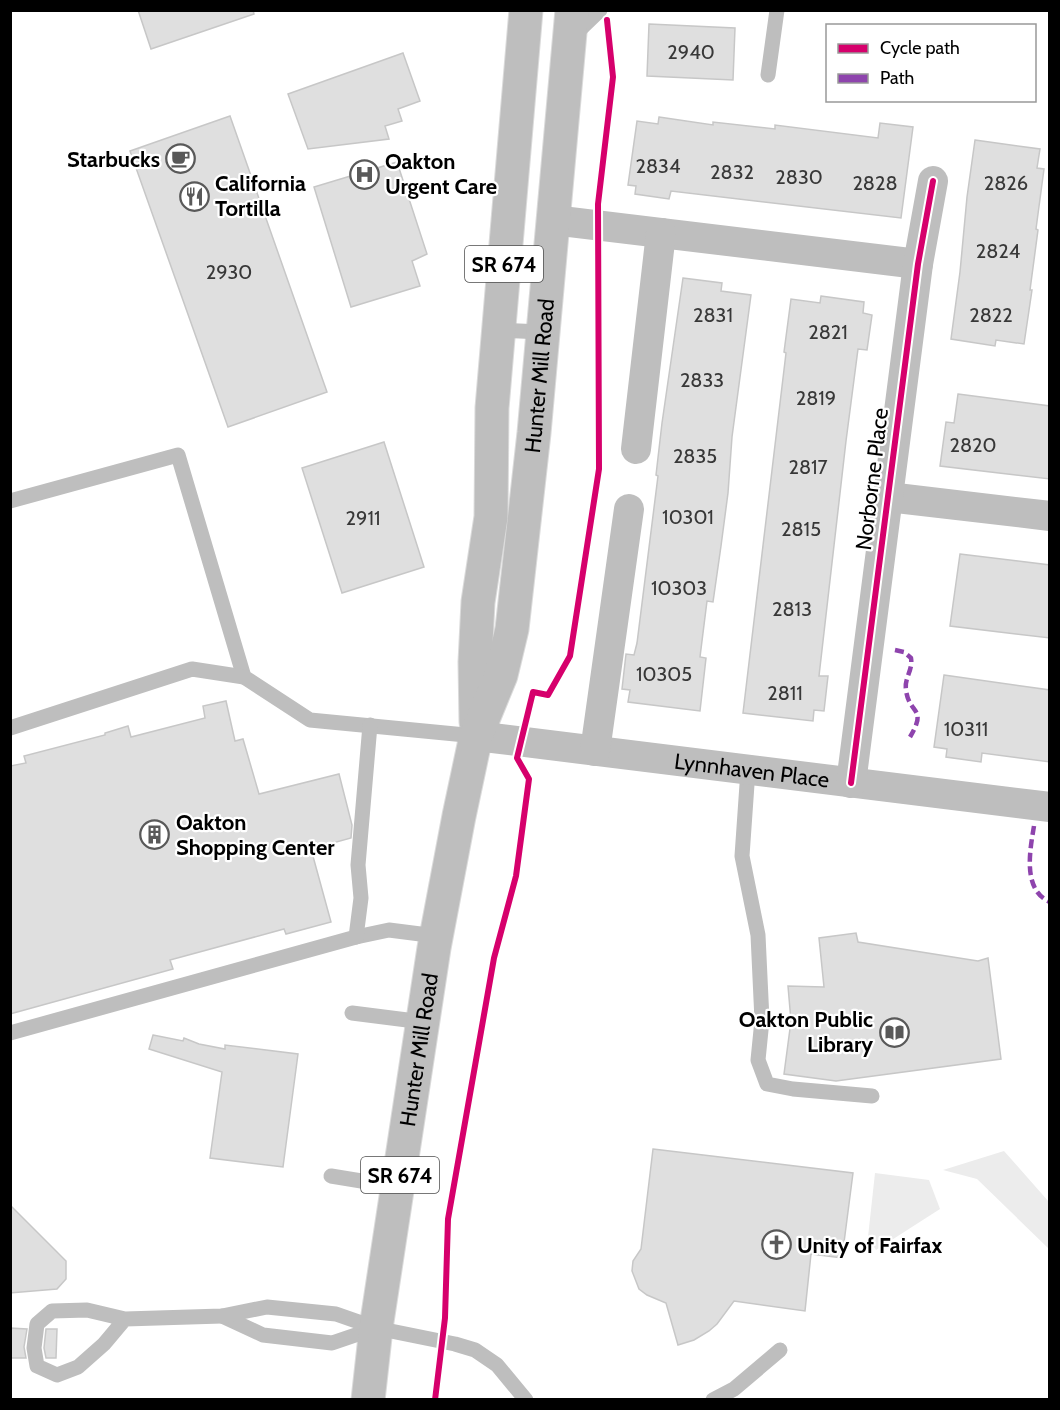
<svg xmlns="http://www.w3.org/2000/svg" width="1060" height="1410" font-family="Cabin,sans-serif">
<rect width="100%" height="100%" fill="#fff"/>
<g fill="#ececec">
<path d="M 1004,1151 L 1049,1202 L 1049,1249 L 977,1179 L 943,1170 Z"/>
<path d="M 875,1173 L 929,1180 L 940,1209 L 876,1250 L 868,1237 Z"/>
</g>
<g fill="#dfdfdf" stroke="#c7c7c7" stroke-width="1.5">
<path d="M 138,10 L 253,10 L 254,14 L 151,49 Z"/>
<path d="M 649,24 L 735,28 L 733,80 L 647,76 Z"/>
<path d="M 403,53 L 420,101 L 398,109 L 402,121 L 385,126 L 389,139 L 308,149 L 288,94 Z"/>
<path d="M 230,116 L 327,392 L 228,427 L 130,151 Z"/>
<path d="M 659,117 L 713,125 L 713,122 L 775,129 L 775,125 L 878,138 L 880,123 L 913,127 L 901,218 L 671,191 L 669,199 L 635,194 L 636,186 L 628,185 L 637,121 L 658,124 Z"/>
<path d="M 975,140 L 1040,149 L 1037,168 L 1044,169 L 1036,229 L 1038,230 L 1030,290 L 1032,290 L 1024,344 L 996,340 L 995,346 L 951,339 L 960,272 L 967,197 Z"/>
<path d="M 397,162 L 427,254 L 412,261 L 420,286 L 351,307 L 314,187 Z"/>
<path d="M 683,278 L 722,283 L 721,291 L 751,295 L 732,437 L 728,493 L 721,546 L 713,602 L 707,601 L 700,657 L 706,658 L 700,711 L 628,702 L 630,690 L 622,689 L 626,654 L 634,655 L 637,643 L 658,476 L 656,475 L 662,423 Z"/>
<path d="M 821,296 L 864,302 L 863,313 L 872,315 L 867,350 L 858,349 L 846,441 L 819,676 L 828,676 L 824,711 L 814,710 L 813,721 L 743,713 L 786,353 L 784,352 L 791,299 L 820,303 Z"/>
<path d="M 958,394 L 1050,406 L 1050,479 L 940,466 L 946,422 L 954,423 Z"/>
<path d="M 384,442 L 424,567 L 342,593 L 302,468 Z"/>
<path d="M 960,554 L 1050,565 L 1050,638 L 950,626 Z"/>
<path d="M 944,675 L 1050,690 L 1050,762 L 982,753 L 981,762 L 946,757 L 947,749 L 934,747 Z"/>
<path d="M 226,701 L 235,741 L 243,739 L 259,794 L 339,774 L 352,825 L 351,838 L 311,849 L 331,922 L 286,934 L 284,929 L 170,960 L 173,969 L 10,1014 L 10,766 L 26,763 L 24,756 L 105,735 L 105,733 L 128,726 L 131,737 L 205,718 L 203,706 Z"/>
<path d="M 856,933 L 858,942 L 978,961 L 988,958 L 1001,1059 L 836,1081 L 784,1074 L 791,1021 L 788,986 L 824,987 L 819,938 Z"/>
<path d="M 153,1035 L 183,1041 L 184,1038 L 199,1044 L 225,1049 L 225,1045 L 298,1054 L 283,1167 L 210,1158 L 222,1072 L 149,1049 Z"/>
<path d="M 653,1149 L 853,1173 L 842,1258 L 811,1254 L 805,1311 L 734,1301 L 717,1324 L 709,1331 L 694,1340 L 678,1345 L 666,1303 L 647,1295 L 639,1289 L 632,1271 L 633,1261 L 641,1249 Z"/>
<path d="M 10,1205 L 66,1261 L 66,1279 L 57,1289 L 10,1293 Z"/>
<path d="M 10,1328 L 27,1329 L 24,1347 L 26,1358 L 10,1358 Z"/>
<path d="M 46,1329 L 57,1329 L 56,1358 L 46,1358 L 44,1348 Z"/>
</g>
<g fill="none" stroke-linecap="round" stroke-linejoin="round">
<defs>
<g id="primary">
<path d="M 476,722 L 475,662 L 478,602 L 491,517 L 492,408 L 526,10"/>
<path id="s2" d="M 368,1400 L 376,1328 L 434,948 L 459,816 L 476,736 L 501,675 L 512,629 L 534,433 L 572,10"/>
</g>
</defs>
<use href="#primary" stroke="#dbdbdb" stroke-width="35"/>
<g stroke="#bebebe" stroke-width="15">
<path d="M 573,36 L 600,10"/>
<path d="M 768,75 L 777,10"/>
<path d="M 499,330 L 542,332"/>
<path d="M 10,501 L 178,455 L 244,677 L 310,720 L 476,736"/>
<path d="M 10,728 L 192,669 L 244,677"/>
<path d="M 748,770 L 742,856 L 758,935 L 762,1020 L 758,1060 L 767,1084 L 793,1089 L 872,1096"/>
<path d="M 356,937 L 389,930 L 436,936"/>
<path d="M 352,1013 L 423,1022"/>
<path d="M 10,1033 L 356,937 L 361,898 L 358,865 L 370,725"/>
<path d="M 331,1176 L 398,1187"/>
<path d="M 222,1316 L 263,1335 L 332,1343 L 376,1328"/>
<path d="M 125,1319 L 104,1344 L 78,1367 L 57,1375 L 37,1366 L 34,1348 L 37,1324 L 52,1311 L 87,1310 L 125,1319 L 222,1316 L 267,1307 L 336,1314 L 376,1328 L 455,1344 L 475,1350 L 497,1365 L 526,1400"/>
<path d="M 713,1400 L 734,1389 L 780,1350"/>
</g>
<g stroke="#bebebe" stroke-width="30">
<path d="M 553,220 L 918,264"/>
<path d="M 636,449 L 661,233"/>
<path d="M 888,497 L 1050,516"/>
<path id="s1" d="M 476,736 L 1050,807"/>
<path d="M 595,751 L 629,509"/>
<path d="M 851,783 L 918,264 L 933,181"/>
</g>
<use href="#primary" stroke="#bebebe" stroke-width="33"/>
<g stroke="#8e44ad" stroke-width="4.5" stroke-dasharray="9 4.5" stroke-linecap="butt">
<path d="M 895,650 L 904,652 L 911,658 C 913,671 904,678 906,690 C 909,715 928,707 910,737"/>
<path d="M 1034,826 C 1030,850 1022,890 1050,902"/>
</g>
<defs>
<g id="cycleway">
<path d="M 851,783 L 918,264 L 933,181"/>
<path d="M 435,1400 L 445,1318 L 448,1219 L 494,958 L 516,876 L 529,779 L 517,758 L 533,692 L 548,695 L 570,656 L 599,469 L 598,204 L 613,77 L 607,20"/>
</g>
</defs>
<use href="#cycleway" stroke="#fff" stroke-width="10"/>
<use href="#cycleway" stroke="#d6006c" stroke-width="6"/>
</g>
<defs>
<symbol id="cafe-ring" viewBox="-11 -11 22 22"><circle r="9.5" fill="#fff" stroke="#595959" stroke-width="1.5"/><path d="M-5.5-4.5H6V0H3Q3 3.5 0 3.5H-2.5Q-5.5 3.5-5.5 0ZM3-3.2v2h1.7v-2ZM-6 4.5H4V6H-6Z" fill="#595959"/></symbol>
<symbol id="hospital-ring" viewBox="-11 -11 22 22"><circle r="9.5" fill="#fff" stroke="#595959" stroke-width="1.5"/><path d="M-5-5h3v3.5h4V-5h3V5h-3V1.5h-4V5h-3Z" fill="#595959"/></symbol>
<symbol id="restaurant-ring" viewBox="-11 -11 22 22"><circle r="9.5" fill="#fff" stroke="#595959" stroke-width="1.5"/><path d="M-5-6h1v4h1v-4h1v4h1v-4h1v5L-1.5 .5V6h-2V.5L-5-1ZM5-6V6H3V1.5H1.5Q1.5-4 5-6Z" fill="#595959"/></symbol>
<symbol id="building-ring" viewBox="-11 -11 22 22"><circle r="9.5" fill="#fff" stroke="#595959" stroke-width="1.5"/><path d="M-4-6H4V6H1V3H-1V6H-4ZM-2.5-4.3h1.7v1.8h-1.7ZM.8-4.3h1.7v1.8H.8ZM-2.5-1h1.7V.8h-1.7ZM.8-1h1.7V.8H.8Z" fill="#595959"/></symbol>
<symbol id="library-ring" viewBox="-11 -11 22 22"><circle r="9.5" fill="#fff" stroke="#595959" stroke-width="1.5"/><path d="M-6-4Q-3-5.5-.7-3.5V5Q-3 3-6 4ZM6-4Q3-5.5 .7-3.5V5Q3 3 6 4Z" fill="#595959"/></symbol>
<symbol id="church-ring" viewBox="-11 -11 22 22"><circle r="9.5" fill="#fff" stroke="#595959" stroke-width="1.5"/><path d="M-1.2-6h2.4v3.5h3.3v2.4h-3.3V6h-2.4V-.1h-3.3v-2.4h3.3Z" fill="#595959"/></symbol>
</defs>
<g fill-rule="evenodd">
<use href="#cafe-ring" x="164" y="142" width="33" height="33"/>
<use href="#hospital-ring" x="348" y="158" width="33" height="33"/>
<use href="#restaurant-ring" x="178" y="180" width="33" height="33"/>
<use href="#building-ring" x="138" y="818" width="33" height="33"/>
<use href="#library-ring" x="878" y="1016" width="33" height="33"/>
<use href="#church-ring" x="760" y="1228" width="33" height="33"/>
</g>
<g text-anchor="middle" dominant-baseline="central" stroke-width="4.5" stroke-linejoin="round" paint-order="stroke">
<g font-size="20" fill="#383838">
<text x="691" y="52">2940</text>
<text x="658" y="166">2834</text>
<text x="732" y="172">2832</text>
<text x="799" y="177">2830</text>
<text x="875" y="183">2828</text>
<text x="1006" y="183">2826</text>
<text x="998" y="251">2824</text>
<text x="229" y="272">2930</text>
<text x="713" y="315">2831</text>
<text x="991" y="315">2822</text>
<text x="828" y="332">2821</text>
<text x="702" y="380">2833</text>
<text x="816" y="398">2819</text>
<text x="973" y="445">2820</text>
<text x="695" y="456">2835</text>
<text x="808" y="467">2817</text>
<text x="688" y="517">10301</text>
<text x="363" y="518">2911</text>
<text x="801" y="529">2815</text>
<text x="679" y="588">10303</text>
<text x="792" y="609">2813</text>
<text x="664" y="674">10305</text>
<text x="785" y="693">2811</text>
<text x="966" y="729">10311</text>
</g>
<g fill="#fff" stroke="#4c4c4c" stroke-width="1.5">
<rect x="465" y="246" width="78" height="36" rx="4.5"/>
<rect x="361" y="1157" width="78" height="36" rx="4.5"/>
</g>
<g font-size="21" font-weight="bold" fill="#000">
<text x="504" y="264">SR 674</text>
<text x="400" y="1175">SR 674</text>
</g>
<g font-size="22" font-weight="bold" fill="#000" stroke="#fff" text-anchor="start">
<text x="160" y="159" text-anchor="end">Starbucks</text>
<text x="385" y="161">Oakton<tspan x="385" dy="25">Urgent Care</tspan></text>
<text x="215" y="183">California<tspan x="215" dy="25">Tortilla</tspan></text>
<text x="176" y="822">Oakton<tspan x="176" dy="25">Shopping Center</tspan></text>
<text x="873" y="1019" text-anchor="end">Oakton Public<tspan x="873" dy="25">Library</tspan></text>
<text x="797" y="1245">Unity of Fairfax</text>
</g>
<g font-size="22" fill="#000" stroke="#fff">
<text stroke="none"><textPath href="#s2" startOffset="1041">Hunter Mill Road</textPath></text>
<text transform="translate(872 479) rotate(-83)">Norborne Place</text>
<text stroke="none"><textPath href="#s1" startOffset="278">Lynnhaven Place</textPath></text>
<text stroke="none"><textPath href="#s2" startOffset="354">Hunter Mill Road</textPath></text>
</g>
</g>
<rect width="1060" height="1410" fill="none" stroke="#000000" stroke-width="24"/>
<rect x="826" y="24" width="210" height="78" fill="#ffffff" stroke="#999999" stroke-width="1.5"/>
<rect x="838" y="44" width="30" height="9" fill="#d6006c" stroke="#999999" stroke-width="1.5"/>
<text x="880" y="54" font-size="18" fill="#000000">Cycle path</text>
<rect x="838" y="74" width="30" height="9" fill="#8e44ad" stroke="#999999" stroke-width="1.5"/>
<text x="880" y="84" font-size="18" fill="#000000">Path</text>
</svg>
